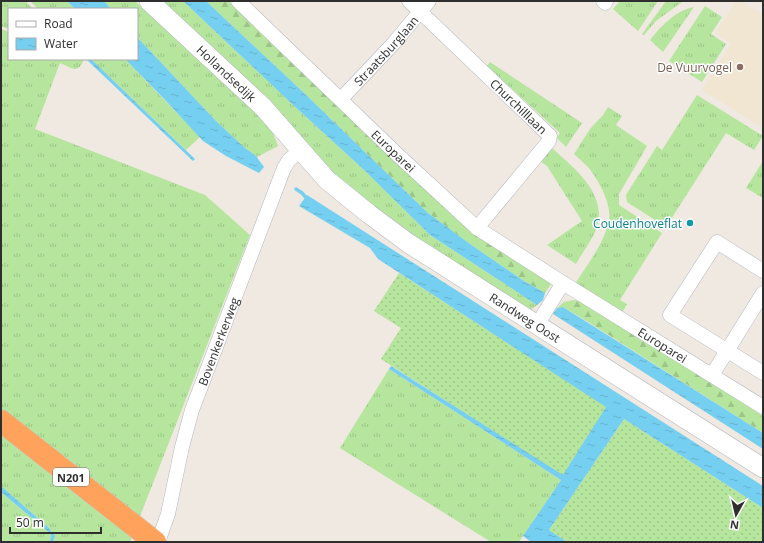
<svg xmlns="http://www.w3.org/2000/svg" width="764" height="543" font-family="'Open Sans',sans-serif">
<defs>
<pattern id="grass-tufts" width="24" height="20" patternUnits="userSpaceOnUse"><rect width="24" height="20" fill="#b6e59e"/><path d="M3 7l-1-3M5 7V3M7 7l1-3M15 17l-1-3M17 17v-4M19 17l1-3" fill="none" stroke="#9dc588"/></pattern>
<pattern id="forest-firs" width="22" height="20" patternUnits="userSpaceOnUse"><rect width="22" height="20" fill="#b6e59e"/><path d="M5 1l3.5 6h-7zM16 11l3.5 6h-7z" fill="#9dc588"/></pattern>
<pattern id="garden-dots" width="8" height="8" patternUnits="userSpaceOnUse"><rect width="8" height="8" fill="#b6e59e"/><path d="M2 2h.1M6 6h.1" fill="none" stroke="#9dc588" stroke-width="1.8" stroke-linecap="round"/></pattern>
<pattern id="water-ripples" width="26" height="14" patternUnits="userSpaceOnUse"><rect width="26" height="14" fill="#75cff0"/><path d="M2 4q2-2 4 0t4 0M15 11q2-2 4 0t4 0" fill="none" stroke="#66b2ce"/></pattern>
</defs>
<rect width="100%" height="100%" fill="#efe9e1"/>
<path fill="#f0e6d1" d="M 736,1 L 741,1 L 763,15 L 763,128 L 702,90 L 731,44 L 715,33 Z"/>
<g fill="url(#grass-tufts)">
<path d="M 1,1 L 25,1 L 33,9 L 9,9 L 9,29 L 1,26 Z"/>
<path d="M 30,1 L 67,1 L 75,9 L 38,9 Z"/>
<path d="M 104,1 L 135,1 L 264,120 L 273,133 L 278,146 L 257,157 L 245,148 L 216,121 L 137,37 L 137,9 L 111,9 Z"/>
<path d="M 154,1 L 183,1 L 291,103 L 363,169 L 430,235 L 537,305 L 529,311 L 372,212 Z"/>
<path d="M 620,1 L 658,1 L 638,31 L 613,9 Z"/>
<path d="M 666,1 L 685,1 L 682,2 L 656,21 L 644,35 L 642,34 Z"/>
<path d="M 705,6 L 722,17 L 711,34 L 726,44 L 702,82 L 669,61 Z"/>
<path d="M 694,7 L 663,52 L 650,40 C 661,26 676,10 694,7 Z"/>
<path d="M 1,29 L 9,32 L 9,59 L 84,59 C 78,75 72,68 60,63 L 35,129 L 205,195 L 250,235 L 130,542 L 53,542 L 55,536 L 48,527 L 1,486 Z"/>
<path d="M 91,59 L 125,59 L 200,137 L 186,150 Z"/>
<path d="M 490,62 L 582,123 L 566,147 L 557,138 L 560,133 L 487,66 Z"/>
<path d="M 697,95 L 763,136 L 754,150 L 726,133 L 666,227 L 627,202 L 626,195 L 657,146 L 662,150 Z"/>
<path d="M 608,107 L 622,116 L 616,125 L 647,146 L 619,194 L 619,205 L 662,233 L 620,300 L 627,304 L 622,313 L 575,284 C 588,263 605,243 609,219 C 612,204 597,177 587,166 C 583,162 578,158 574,154 L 590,129 L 603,115 Z"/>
<path d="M 552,148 C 574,168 611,196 595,232 C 590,243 582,253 576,264 L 547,245 L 582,221 L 547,166 L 540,161 Z"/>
<path d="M 763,161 L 763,198 L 746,188 Z"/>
<path d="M 389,369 L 561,480 L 519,542 L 491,542 L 340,448 Z"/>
<path d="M 1,492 L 45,529 L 51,534 L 50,542 L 1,542 Z"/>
</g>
<g fill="url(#forest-firs)">
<path d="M 206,1 L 229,1 L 332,98 L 551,284 L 545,293 L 524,281 L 470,244 L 428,213 L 303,92 Z"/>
<path d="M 574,300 L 586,302 L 763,416 L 763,433 L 585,320 L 563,307 L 557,308 L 564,302 Z"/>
</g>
<g fill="url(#garden-dots)">
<path d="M 399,273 L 607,407 L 563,476 L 381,359 L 401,328 L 374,311 Z"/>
<path d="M 624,419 L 763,508 L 763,542 L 567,542 L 549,530 Z"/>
</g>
<g fill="url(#water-ripples)">
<path d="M 67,1 L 104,1 L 111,9 L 75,9 Z"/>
<path d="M 183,1 L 206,1 L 303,92 L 428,213 L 470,244 L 524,281 L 545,293 L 543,300 L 537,305 L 430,235 L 363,169 L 291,103 Z"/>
<path d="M 137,37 L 216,121 L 245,148 L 256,156 L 264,167 L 259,173 L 226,156 L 203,141 L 166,101 L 125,59 L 137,59 Z"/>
<path d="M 86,59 L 91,59 L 195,159 L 193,161 Z"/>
<path d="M 307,195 L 763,486 L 763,508 L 624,419 L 549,530 L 567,542 L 531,542 L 523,536 L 561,480 L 389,369 L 391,366 L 563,475 L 606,407 L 378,259 L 370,248 L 299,206 Z"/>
<path d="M 563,307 L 763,433 L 763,449 L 553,314 L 557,308 Z"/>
<path d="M 1,486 L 48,527 L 55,536 L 53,542 L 50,542 L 51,534 L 45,529 L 1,492 Z"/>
</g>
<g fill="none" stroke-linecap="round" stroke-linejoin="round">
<path stroke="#75cff0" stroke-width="3.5" d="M 296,189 L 302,193 L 308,200"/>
<defs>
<g id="street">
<path id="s1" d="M 238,1 L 400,157 L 477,228 L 563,283 L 763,407"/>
<path id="s2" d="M 409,1 L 550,136 L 549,141 L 477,228"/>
<path d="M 603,1 L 605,3 L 606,1"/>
<path id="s3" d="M 341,99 L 393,44 L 429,1"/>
<path d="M 763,271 L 717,242 L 670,315 L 763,373"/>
<path d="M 537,325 L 563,283"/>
<path d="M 712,375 L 763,293"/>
<path id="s4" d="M 158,542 L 168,514 L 182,447 L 192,410 L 284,168 L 289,160 L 301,150"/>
</g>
<g id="secondary">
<path id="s5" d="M 149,1 L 263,107 L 327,180 L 369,214 L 408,243 L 763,468"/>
</g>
<path id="highway" d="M 1,421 L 155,542"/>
</defs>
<use href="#street" stroke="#b4b7c1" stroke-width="15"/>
<use href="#secondary" stroke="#b4b7c1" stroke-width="20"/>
<use href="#highway" stroke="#c9c9c9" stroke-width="23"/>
<use href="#street" stroke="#fff" stroke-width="14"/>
<use href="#secondary" stroke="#fff" stroke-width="19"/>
<use href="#highway" stroke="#ffa35c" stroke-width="22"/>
</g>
<circle fill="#8d6e63" stroke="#fff" stroke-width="1.5" cx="740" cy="67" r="4"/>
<circle fill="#0f9aa8" stroke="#fff" stroke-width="1.5" cx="690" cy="223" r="4"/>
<g text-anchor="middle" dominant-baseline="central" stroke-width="3" stroke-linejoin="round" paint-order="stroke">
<rect fill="#fff" stroke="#6d6d6d" stroke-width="1" x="53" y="468" width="36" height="18" rx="3"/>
<g font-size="11" font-weight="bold" fill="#2e2e2e">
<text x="71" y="477">N201</text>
</g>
<g font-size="12" fill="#2e2e2e" stroke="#fff">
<text stroke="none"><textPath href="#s3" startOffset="66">Straatsburglaan</textPath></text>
<text stroke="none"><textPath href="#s5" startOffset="106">Hollandsedijk</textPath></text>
<text stroke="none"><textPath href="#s2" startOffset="152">Churchilllaan</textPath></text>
<text stroke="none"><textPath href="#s1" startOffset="216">Europarei</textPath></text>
<text stroke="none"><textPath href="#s5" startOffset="494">Randweg Oost</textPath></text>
<text stroke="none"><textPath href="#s4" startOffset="210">Bovenkerkerweg</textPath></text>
<text stroke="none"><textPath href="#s1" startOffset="549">Europarei</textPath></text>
</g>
<g font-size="12" fill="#785e54" stroke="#fff" text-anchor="end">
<text x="732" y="67">De Vuurvogel</text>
</g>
<g font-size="12" fill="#0d838f" stroke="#fff" text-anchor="end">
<text x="682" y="223">Coudenhoveflat</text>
</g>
</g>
<rect width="764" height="543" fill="none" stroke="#2e2e2e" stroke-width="4"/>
<rect x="8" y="8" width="130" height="52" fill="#ffffff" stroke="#ababab"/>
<rect x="16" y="21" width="20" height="6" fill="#ffffff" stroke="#ababab"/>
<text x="44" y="28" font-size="12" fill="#2e2e2e">Road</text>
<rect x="16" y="38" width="20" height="12" fill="url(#water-ripples)" stroke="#ababab"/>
<text x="44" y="48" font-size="12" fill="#2e2e2e">Water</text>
<g transform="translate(736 515) rotate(188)" stroke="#ffffff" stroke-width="3" paint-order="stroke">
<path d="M0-3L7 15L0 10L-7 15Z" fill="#2e2e2e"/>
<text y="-6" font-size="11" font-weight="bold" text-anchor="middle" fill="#2e2e2e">N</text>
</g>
<path d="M10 527v6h91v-6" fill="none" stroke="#2e2e2e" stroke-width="2"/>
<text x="16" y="527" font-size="12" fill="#2e2e2e" stroke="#ffffff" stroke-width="3" paint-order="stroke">50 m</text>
</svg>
